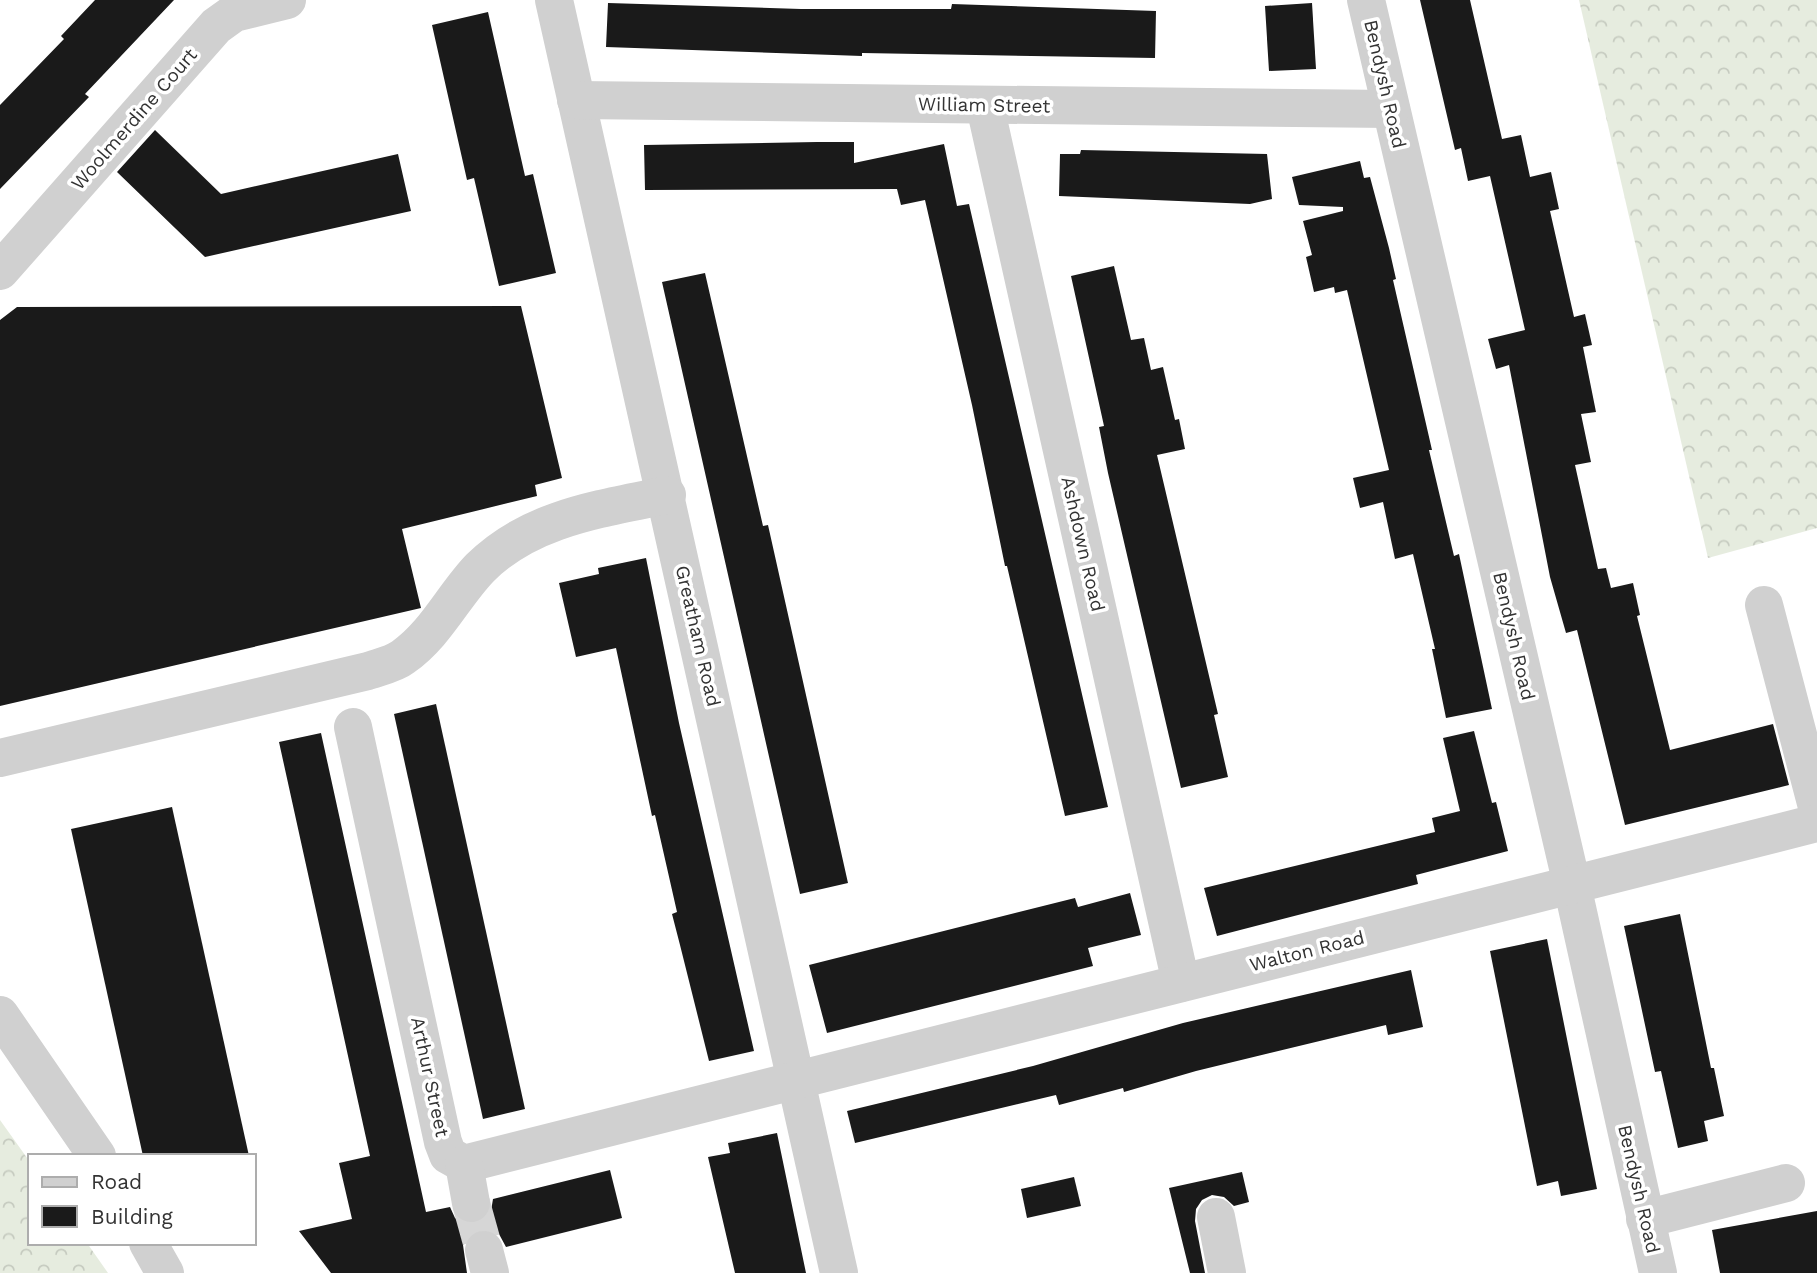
<svg xmlns="http://www.w3.org/2000/svg" width="1817" height="1273" font-family="'Work Sans',sans-serif">
<defs>
<pattern id="forest-crowns" width="20" height="18" patternUnits="userSpaceOnUse" patternTransform="scale(1.75)"><rect width="20" height="18" fill="#e6ecdf"/><path d="M2 6a3 3 0 1 1 6 0M12 15a3 3 0 1 1 6 0" fill="none" stroke="#c6cbc0"/></pattern>
</defs>
<rect width="100%" height="100%" fill="#fff"/>
<g fill="url(#forest-crowns)">
<path d="M 1579,0 L 1817,0 L 1817,528 L 1708,558 Z"/>
<path d="M 0,1120 L 30,1162 L 30,1243 L 87,1243 L 108,1273 L 0,1273 Z"/>
</g>
<g fill="#1a1a1a">
<path d="M 95,0 L 174,0 L 85,94 L 89,97 L 0,189 L 0,105 L 64,39 L 61,36 Z"/>
<path d="M 1420,0 L 1470,0 L 1502,139 L 1521,135 L 1530,177 L 1551,172 L 1559,209 L 1550,211 L 1574,317 L 1585,314 L 1592,345 L 1583,347 L 1596,412 L 1581,414 L 1591,462 L 1575,465 L 1598,569 L 1606,568 L 1611,588 L 1633,583 L 1640,615 L 1637,616 L 1670,750 L 1773,724 L 1789,785 L 1625,825 L 1577,630 L 1566,633 L 1550,577 L 1509,365 L 1496,369 L 1488,339 L 1525,330 L 1490,176 L 1468,181 L 1461,148 L 1455,150 Z"/>
<path d="M 608,3 L 801,9 L 951,9 L 952,4 L 1156,11 L 1155,58 L 862,53 L 862,56 L 606,47 Z"/>
<path d="M 1312,3 L 1316,69 L 1269,71 L 1265,6 Z"/>
<path d="M 488,12 L 525,176 L 533,174 L 556,273 L 499,286 L 474,178 L 467,180 L 432,25 Z"/>
<path d="M 155,130 L 221,194 L 398,154 L 411,211 L 205,257 L 117,172 Z"/>
<path d="M 817,142 L 854,142 L 854,163 L 944,144 L 957,206 L 969,204 L 1108,807 L 1065,816 L 1007,566 L 1005,566 L 972,405 L 925,200 L 901,205 L 897,189 L 645,190 L 644,145 Z"/>
<path d="M 1081,150 L 1267,154 L 1272,199 L 1250,204 L 1059,196 L 1060,154 L 1080,154 Z"/>
<path d="M 1360,161 L 1364,178 L 1370,177 L 1389,248 L 1396,279 L 1393,280 L 1432,450 L 1429,450 L 1454,556 L 1459,554 L 1492,709 L 1446,718 L 1432,649 L 1435,649 L 1413,554 L 1395,559 L 1383,502 L 1360,508 L 1353,478 L 1389,470 L 1347,290 L 1335,293 L 1334,287 L 1314,292 L 1306,257 L 1312,255 L 1303,221 L 1343,211 L 1343,207 L 1299,205 L 1292,177 Z"/>
<path d="M 1114,266 L 1131,340 L 1144,338 L 1151,370 L 1163,367 L 1175,420 L 1179,419 L 1185,449 L 1157,455 L 1218,714 L 1214,715 L 1228,777 L 1181,788 L 1108,473 L 1099,427 L 1104,426 L 1071,276 Z"/>
<path d="M 705,273 L 763,526 L 768,525 L 848,883 L 800,894 L 662,282 Z"/>
<path d="M 521,306 L 562,478 L 535,485 L 537,496 L 402,529 L 421,608 L 0,706 L 0,320 L 17,307 Z"/>
<path d="M 646,558 L 679,723 L 754,1051 L 709,1061 L 680,945 L 672,914 L 677,912 L 655,815 L 652,816 L 616,648 L 576,657 L 559,583 L 599,574 L 598,568 Z"/>
<path d="M 436,704 L 525,1109 L 483,1119 L 394,714 Z"/>
<path d="M 1474,731 L 1492,803 L 1496,802 L 1508,851 L 1416,875 L 1418,884 L 1217,936 L 1204,888 L 1435,832 L 1432,818 L 1460,811 L 1443,738 Z"/>
<path d="M 321,733 L 426,1212 L 450,1207 L 455,1218 L 463,1223 L 476,1224 L 485,1220 L 491,1211 L 493,1199 L 610,1170 L 622,1218 L 506,1247 L 499,1234 L 489,1229 L 478,1229 L 468,1235 L 463,1245 L 467,1273 L 331,1273 L 299,1231 L 352,1219 L 339,1163 L 370,1156 L 279,742 Z"/>
<path d="M 172,807 L 249,1156 L 143,1156 L 71,829 Z"/>
<path d="M 1130,893 L 1141,935 L 1088,948 L 1093,966 L 827,1033 L 809,965 L 1075,898 L 1078,907 Z"/>
<path d="M 1680,914 L 1711,1068 L 1714,1068 L 1724,1116 L 1704,1121 L 1708,1141 L 1678,1148 L 1661,1071 L 1655,1072 L 1624,926 Z"/>
<path d="M 1547,939 L 1597,1189 L 1561,1196 L 1558,1181 L 1537,1186 L 1490,951 Z"/>
<path d="M 1411,970 L 1423,1027 L 1388,1035 L 1386,1025 L 1196,1071 L 1124,1092 L 1123,1088 L 1059,1105 L 1056,1095 L 855,1143 L 847,1111 L 1033,1066 L 1183,1023 Z"/>
<path d="M 777,1133 L 806,1273 L 735,1273 L 708,1157 L 730,1153 L 728,1143 Z"/>
<path d="M 1242,1172 L 1249,1202 L 1234,1206 L 1224,1197 L 1212,1195 L 1202,1200 L 1196,1209 L 1195,1221 L 1205,1273 L 1190,1273 L 1169,1188 Z"/>
<path d="M 1074,1177 L 1081,1206 L 1027,1218 L 1021,1189 Z"/>
<path d="M 1817,1211 L 1817,1273 L 1720,1273 L 1712,1230 Z"/>
</g>
<g fill="none" stroke-linecap="round" stroke-linejoin="round">
<path stroke="#d6d6d6" stroke-width="38" stroke-dasharray="38 19" stroke-linecap="butt" d="M 471,1203 L 484,1250"/>
<g stroke="#d0d0d0" stroke-width="38">
<path d="M 554,0 L 839,1273"/>
<path d="M 1366,0 L 1572,885 L 1658,1273"/>
<path d="M 576,100 L 1391,109"/>
<path d="M 985,106 L 1181,983"/>
<path d="M 0,271 L 216,26 L 234,13 L 287,0"/>
<path d="M 1764,605 L 1817,807"/>
<path d="M 353,727 L 443,1142 L 448,1155 L 464,1164 L 1817,823"/>
<path d="M 0,758 L 368,671 C 379,667 394,664 403,657 C 436,634 453,596 480,568 C 530,518 600,509 667,495"/>
<path d="M 0,1015 L 97,1156"/>
<path d="M 464,1164 L 471,1203"/>
<path d="M 1216,1217 L 1227,1273"/>
<path d="M 1645,1219 L 1786,1183"/>
<path d="M 148,1243 L 165,1273"/>
<path d="M 484,1250 L 490,1273"/>
</g>
</g>
<g text-anchor="middle" dominant-baseline="central" stroke-width="7" stroke-linejoin="round" paint-order="stroke">
<g font-size="19" fill="#333" stroke="#fff">
<text transform="translate(1385 84) rotate(77)">Bendysh Road</text>
<text transform="translate(984 105) rotate(1)">William Street</text>
<text transform="translate(134 119) rotate(-49)">Woolmerdine Court</text>
<text transform="translate(1083 544) rotate(77)">Ashdown Road</text>
<text transform="translate(698 636) rotate(77)">Greatham Road</text>
<text transform="translate(1514 636) rotate(77)">Bendysh Road</text>
<text transform="translate(1307 951) rotate(-14)">Walton Road</text>
<text transform="translate(430 1077) rotate(78)">Arthur Street</text>
<text transform="translate(1639 1189) rotate(77)">Bendysh Road</text>
</g>
</g>
<rect x="28" y="1154" width="228" height="91" fill="#ffffff" stroke="#adadad" stroke-width="2"/>
<rect x="42" y="1177" width="35" height="10" fill="#d0d0d0" stroke="#adadad" stroke-width="2"/>
<text x="91" y="1189" font-size="21" fill="#333333">Road</text>
<rect x="42" y="1206" width="35" height="21" fill="#1a1a1a" stroke="#adadad" stroke-width="2"/>
<text x="91" y="1224" font-size="21" fill="#333333">Building</text>
</svg>
